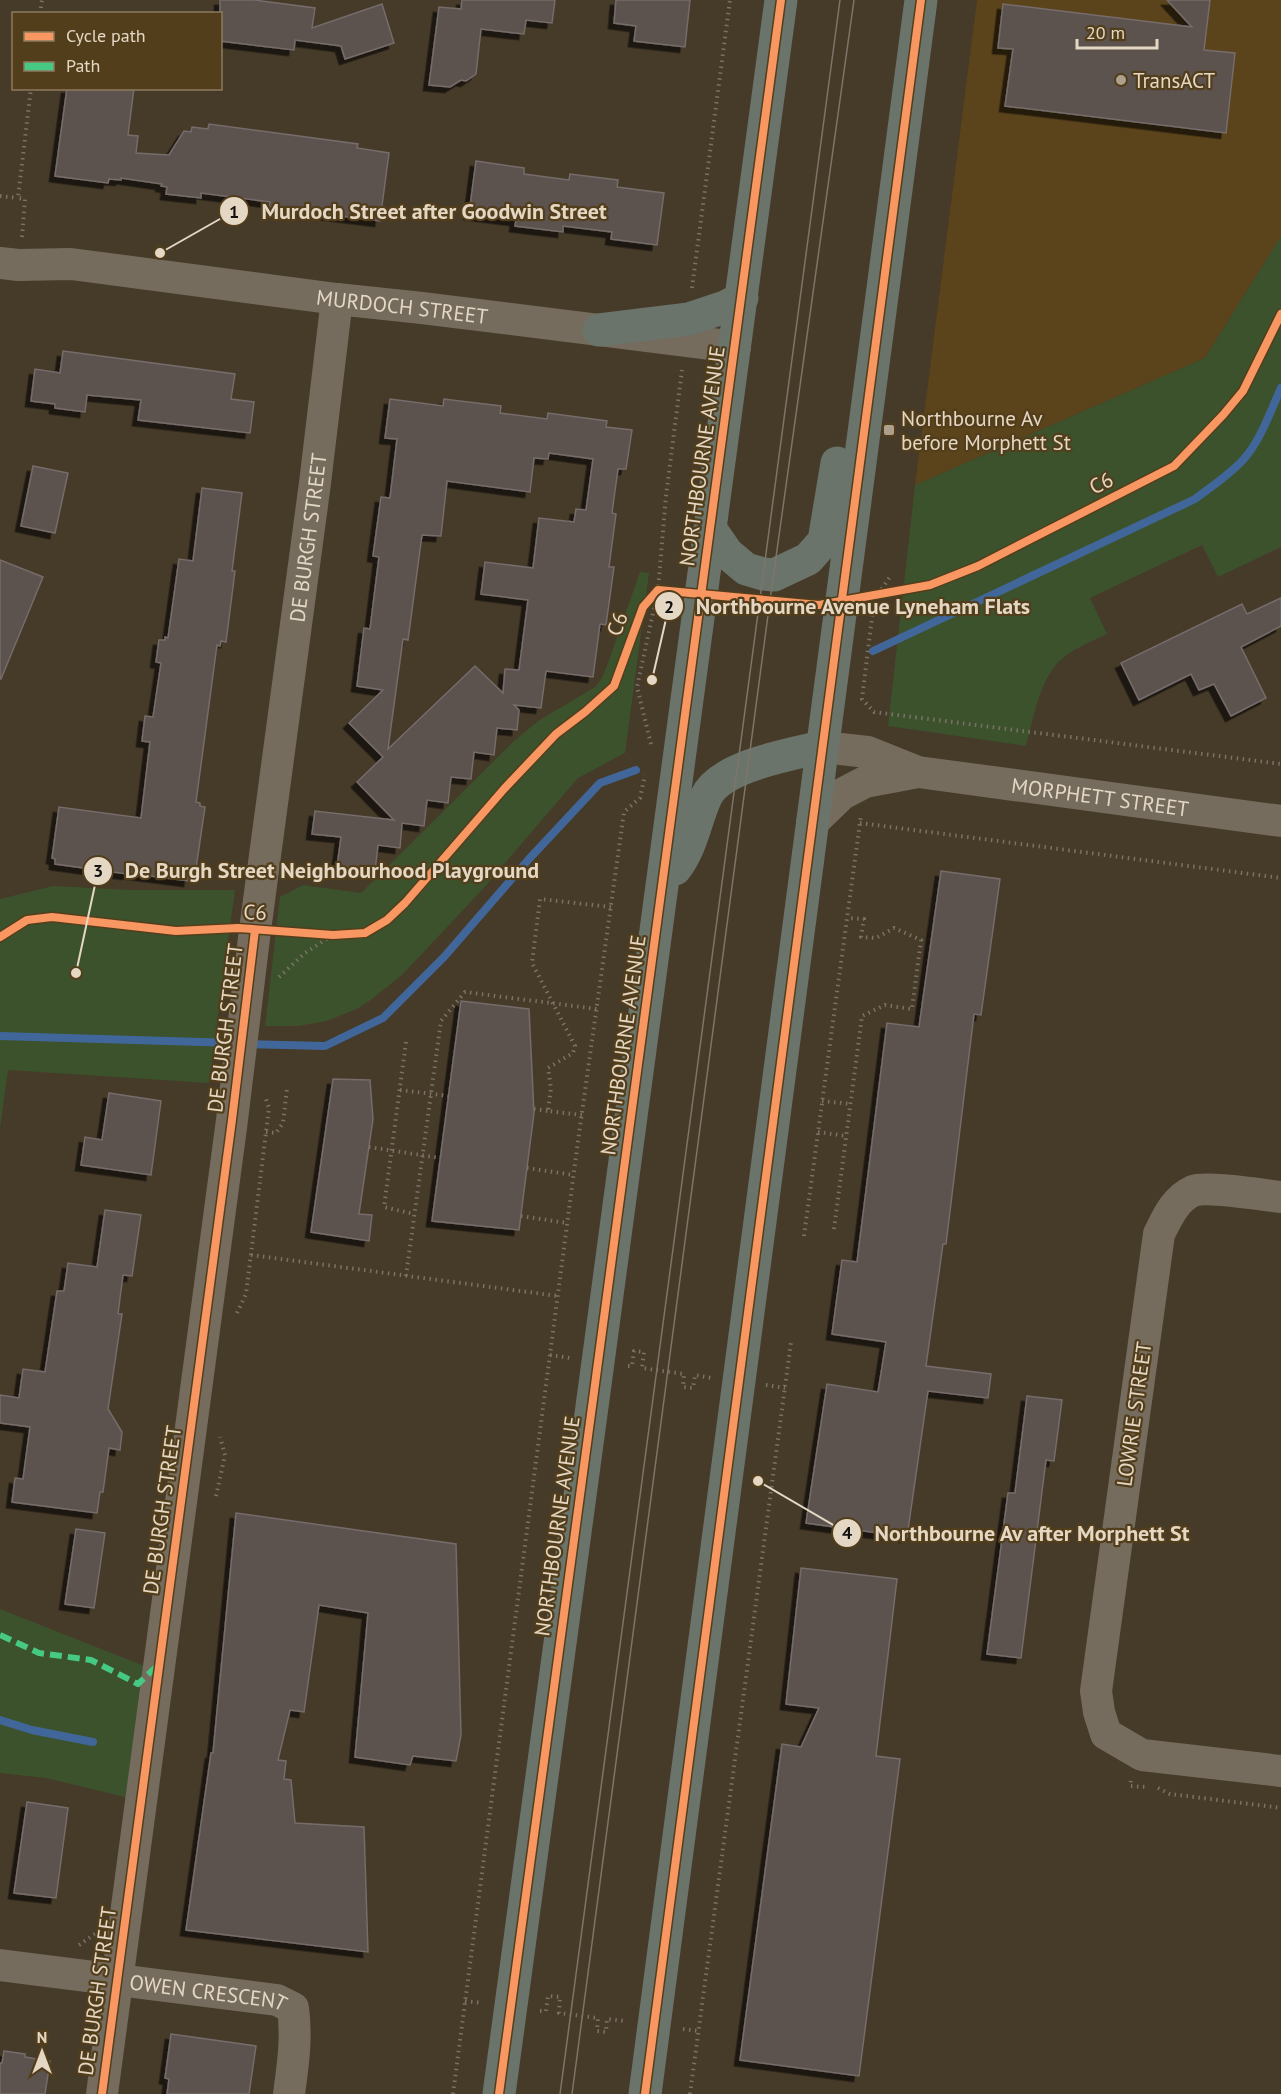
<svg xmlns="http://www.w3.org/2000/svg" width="1281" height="2094" font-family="'PT Sans',sans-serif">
<defs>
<filter id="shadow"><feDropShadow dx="-5.5" dy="5.5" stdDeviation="0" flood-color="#0009"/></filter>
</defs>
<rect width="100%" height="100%" fill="#463a28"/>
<path fill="#5b431b" d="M 977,0 L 1281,0 L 1281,236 L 1205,358 L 915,485 Z"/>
<g fill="#3c522d">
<path d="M 1281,236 L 1281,547 L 1218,577 L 1202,545 L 1090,598 L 1107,634 C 1090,642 1067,651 1055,666 C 1038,688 1033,720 1026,746 L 888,726 L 915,485 L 1205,358 Z"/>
<path d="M 640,572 L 649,573 L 625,753 L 578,778 L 481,891 L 403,974 L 372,999 L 359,1008 L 327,1021 L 298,1026 L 265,1026 L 280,897 L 303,885 L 361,893 L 514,741 L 538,721 L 595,687 L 602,678 L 608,663 Z"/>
<path d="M 53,886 L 131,890 L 235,890 L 209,1083 L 8,1070 L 0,1128 L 0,899 Z"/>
<path d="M 0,1609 L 147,1667 L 129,1798 L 46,1778 L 0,1773 Z"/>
</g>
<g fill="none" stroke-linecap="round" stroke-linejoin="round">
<g stroke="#41679a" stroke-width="8">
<path d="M 873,651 L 1195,499 C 1211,487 1229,475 1243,460 C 1261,440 1270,412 1281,388"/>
<path d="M 0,1036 L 235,1043"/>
<path d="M 247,1044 L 325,1046 L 383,1018 L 444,957 L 529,859 L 600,783 L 636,770"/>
<path d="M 0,1720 L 32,1730 L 93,1742"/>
</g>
</g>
<g fill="#5b5250" stroke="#766c6b" stroke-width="1.5" fill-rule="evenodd" filter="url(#shadow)">
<path d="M 220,0 L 254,0 L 315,8 L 312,28 L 382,4 L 394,43 L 345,59 L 341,46 L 295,40 L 294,50 L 220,41 Z"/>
<path d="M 462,0 L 555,0 L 552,23 L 526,20 L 524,34 L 481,29 L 476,74 L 466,81 L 461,80 L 450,87 L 429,85 L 439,7 L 461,9 Z"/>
<path d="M 616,0 L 690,0 L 685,47 L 634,41 L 636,26 L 614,23 Z"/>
<path d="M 1167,0 L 1210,0 L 1204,50 L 1235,53 L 1226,133 L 1005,106 L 1013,49 L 998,48 L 1003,4 L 1192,27 Z"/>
<path d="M 67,88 L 134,88 L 128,135 L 138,136 L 136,153 L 169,155 L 184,131 L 191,132 L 192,127 L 208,129 L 209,124 L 358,144 L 357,148 L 389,153 L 380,221 L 269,207 L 270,202 L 201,193 L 201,198 L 166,194 L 167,187 L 161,186 L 162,184 L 121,178 L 121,180 L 109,179 L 108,183 L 55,176 Z"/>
<path d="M 476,161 L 524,168 L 524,174 L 569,180 L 570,174 L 618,180 L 617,187 L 664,193 L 657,245 L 611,239 L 612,232 L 563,226 L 563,232 L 515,226 L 516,220 L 469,214 Z"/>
<path d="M 63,351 L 235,374 L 231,399 L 254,402 L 250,433 L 138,420 L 141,400 L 87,395 L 85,412 L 55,408 L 55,404 L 31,401 L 35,369 L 60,373 Z"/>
<path d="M 390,399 L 443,406 L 444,399 L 501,406 L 500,413 L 547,419 L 548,413 L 607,421 L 606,427 L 632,430 L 626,469 L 618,469 L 612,513 L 616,514 L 609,567 L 614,567 L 606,625 L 600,624 L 593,677 L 546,671 L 541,708 L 514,705 L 519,710 L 517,730 L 497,728 L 494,755 L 474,752 L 471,779 L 451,777 L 448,803 L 427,800 L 424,826 L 402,823 L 400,848 L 378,845 L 375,871 L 337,867 L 341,837 L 312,834 L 315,811 L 394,820 L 357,782 L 383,757 L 349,723 L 383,690 L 357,686 L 364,628 L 370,629 L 379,557 L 373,556 L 381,497 L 390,498 L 397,439 L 385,438 ZM 549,453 L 593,459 L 586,510 L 576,509 L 574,522 L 539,518 L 533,568 L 485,562 L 481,594 L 528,600 L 519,670 L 505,669 L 503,693 L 475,666 L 388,749 L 403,639 L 408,640 L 422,535 L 441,536 L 447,481 L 530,492 L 534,458 L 548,459 Z"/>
<path d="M 33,466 L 68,473 L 55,533 L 21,526 Z"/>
<path d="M 202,488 L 242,493 L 232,571 L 235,571 L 226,642 L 221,641 L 220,646 L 217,645 L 196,802 L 200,803 L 200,806 L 205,807 L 195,875 L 190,874 L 189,881 L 127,873 L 127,874 L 55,864 L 55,859 L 52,858 L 59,807 L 141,818 L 150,742 L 142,741 L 145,716 L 153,717 L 161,663 L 156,662 L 159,640 L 165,640 L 165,637 L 168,638 L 179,559 L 193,561 Z"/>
<path d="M 0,560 L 43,577 L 1,679 L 0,679 Z"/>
<path d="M 1281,598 L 1281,626 L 1241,647 L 1266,698 L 1231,716 L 1214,684 L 1199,690 L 1191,674 L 1139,700 L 1121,663 L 1242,604 L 1247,614 Z"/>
<path d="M 941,871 L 1000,879 L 981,1015 L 974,1014 L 946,1244 L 943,1244 L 926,1366 L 991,1374 L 988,1398 L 928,1391 L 907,1537 L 806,1523 L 827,1384 L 878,1392 L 886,1342 L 832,1334 L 842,1260 L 857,1262 L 887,1023 L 919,1027 Z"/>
<path d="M 461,1001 L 529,1009 L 534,1113 L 519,1230 L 432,1221 Z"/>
<path d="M 333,1079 L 370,1080 L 373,1119 L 359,1214 L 372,1215 L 369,1241 L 311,1232 Z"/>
<path d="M 109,1093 L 161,1101 L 151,1175 L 81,1165 L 85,1137 L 102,1140 Z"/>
<path d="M 105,1210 L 141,1215 L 132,1276 L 123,1275 L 118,1314 L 122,1314 L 108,1409 L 122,1432 L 120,1450 L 109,1448 L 103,1492 L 100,1492 L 97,1513 L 12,1502 L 15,1478 L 23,1479 L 30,1427 L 0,1423 L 0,1395 L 19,1398 L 23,1369 L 45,1372 L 57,1291 L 64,1291 L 68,1263 L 97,1267 Z"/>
<path d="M 1027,1396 L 1062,1400 L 1054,1461 L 1046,1460 L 1021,1658 L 987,1654 L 1008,1493 L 1015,1493 Z"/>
<path d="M 236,1513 L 456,1544 L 461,1735 L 456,1761 L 413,1756 L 410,1765 L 355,1757 L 368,1613 L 319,1605 L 304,1712 L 290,1710 L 278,1760 L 286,1761 L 284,1779 L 291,1780 L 295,1823 L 364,1827 L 368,1952 L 186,1930 L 211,1753 L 213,1753 Z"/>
<path d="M 76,1529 L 105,1533 L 94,1608 L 65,1604 Z"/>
<path d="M 801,1568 L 897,1579 L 876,1756 L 900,1759 L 859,2076 L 740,2060 L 782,1744 L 801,1747 L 819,1708 L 786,1704 Z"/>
<path d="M 27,1802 L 68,1808 L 56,1898 L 14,1893 Z"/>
<path d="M 171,2034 L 256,2046 L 249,2094 L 167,2094 L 169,2079 L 165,2078 Z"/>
<path d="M 4,2051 L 25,2054 L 25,2057 L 50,2061 L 45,2094 L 0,2094 L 0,2063 L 2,2063 Z"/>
</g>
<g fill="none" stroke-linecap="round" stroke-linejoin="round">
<g stroke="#7b7266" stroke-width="4" stroke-dasharray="1.5 4.5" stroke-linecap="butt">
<path d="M 40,14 L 42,0"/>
<path d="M 0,196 L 18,198"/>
<path d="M 22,237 L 25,199 L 18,198 L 31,88"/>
<path d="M 692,288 L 730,0"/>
<path d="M 875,599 L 891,575"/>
<path d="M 873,609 L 862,699 L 874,712 L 1281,764"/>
<path d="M 651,744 L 637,687 L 658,590 L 666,496 L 682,370"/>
<path d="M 860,823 L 1281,878"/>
<path d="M 279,977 L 305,953 L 333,935"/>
<path d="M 406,1042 L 384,1207 L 414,1214"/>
<path d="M 400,1090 L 449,1096"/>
<path d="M 822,1101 L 851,1104"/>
<path d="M 534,1109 L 548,1111"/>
<path d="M 582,1115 L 548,1111 L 551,1088 L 548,1068 L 573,1053 L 575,1046 L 532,963 L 540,899 L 611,907"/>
<path d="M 266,1132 L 276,1133 L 283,1123 L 287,1088"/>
<path d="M 818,1132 L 846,1136"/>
<path d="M 369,1147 L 440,1158"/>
<path d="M 527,1168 L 574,1175"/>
<path d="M 521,1216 L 567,1223"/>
<path d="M 834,1229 L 862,1016 L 885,1005 L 912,1009 L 921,940 L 894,928 L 876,938 L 861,937 L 864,919 L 847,918"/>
<path d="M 804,1236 L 861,815"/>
<path d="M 251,1255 L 558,1296"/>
<path d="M 406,1276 L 441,1021 L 465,992 L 597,1009"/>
<path d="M 237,1313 L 246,1294 L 269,1108 L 265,1096"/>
<path d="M 550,1355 L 570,1358"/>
<path d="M 628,1366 L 632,1366 L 634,1351 L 644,1352 L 642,1368 L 684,1374 L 683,1387 L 693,1388 L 695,1375 L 711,1378"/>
<path d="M 766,1385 L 785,1388"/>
<path d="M 216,1496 L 225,1455 L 220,1437"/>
<path d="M 1131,1781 L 1130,1786 L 1148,1787"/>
<path d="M 1158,1788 L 1170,1794 L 1281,1808"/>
<path d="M 79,1945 L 95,1934"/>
<path d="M 465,2001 L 482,2003"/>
<path d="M 540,2011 L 546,2011 L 548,1996 L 560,1997 L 559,2013 L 598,2018 L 597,2031 L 606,2032 L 607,2019 L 625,2021"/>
<path d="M 683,2029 L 699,2031"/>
<path d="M 453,2094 L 578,1141 L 624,812 L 640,798 L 645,775"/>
<path d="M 690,2094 L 791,1342"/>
</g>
<g stroke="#756c5e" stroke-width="32">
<path id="s1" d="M 0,263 L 18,265 L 71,264 L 337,299 L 422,308 L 735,347"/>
<path id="s2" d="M 822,747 L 868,752 L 918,772 L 1281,821"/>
<path d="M 812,823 L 842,794 L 865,782 L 918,772"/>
<path d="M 1281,1197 C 1264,1195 1206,1186 1193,1191 C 1175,1199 1167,1218 1159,1234 L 1096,1691 L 1099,1712 L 1106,1734 L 1142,1755 L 1281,1771"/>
<path id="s3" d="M 0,1965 L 277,2000 L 293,2008 C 297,2037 293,2065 289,2094"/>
<path id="s4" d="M 102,2094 L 232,1120 L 255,930 L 315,483 L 337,299"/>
</g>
<g stroke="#6b746b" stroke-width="33">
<path d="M 599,330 L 689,319 L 725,307 L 742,298"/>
<path d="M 711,530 L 727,553 L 746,569 L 763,574 L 774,575 L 808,559 L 824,541 L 837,463"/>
<path d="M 675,869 C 692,848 695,821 706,797 C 720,766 792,754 822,747"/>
<path d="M 499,2094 C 593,1396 689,698 781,0"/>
<path d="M 645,2094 L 921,0"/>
</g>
<g stroke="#7d7568" stroke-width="1.5">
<path d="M 560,2094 L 840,0"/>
<path d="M 572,2094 L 770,600 L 854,0"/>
</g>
<path stroke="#46c982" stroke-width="6" stroke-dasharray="12 6" stroke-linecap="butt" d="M 0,1635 L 39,1653 L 91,1660 L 138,1684 L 159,1664"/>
<defs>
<g id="cycleway">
<path d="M 0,937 L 27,920 L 52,917 L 176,931 L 238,928 L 333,935 L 365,933 L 387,920 L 405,903 L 504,789 L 556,734 L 585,712 L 614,686 L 643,607 L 658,590 L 819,605 L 930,585 L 978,566 L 1174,466 L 1223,415 L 1243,391 L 1281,314"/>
<path d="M 102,2094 L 232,1120 L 255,930"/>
<path d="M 499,2094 C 593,1396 689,698 781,0"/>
<path d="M 645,2094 L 921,0"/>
</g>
</defs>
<use href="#cycleway" stroke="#533e1b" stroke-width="11"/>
<use href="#cycleway" stroke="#f99763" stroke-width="8"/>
</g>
<g fill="#ada08d" stroke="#533e1b" stroke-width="2">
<circle cx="1121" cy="80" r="6"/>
<rect x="883" y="424" width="12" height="12" rx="3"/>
</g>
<g text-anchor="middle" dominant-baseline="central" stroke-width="4.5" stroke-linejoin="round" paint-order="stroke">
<g font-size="21" fill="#e4d7c4" stroke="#533e1b" text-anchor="start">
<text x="1133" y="80">TransACT</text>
<text x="901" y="418">Northbourne Av<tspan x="901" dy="24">before Morphett St</tspan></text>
</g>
<g font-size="21" fill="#e4d7c4" stroke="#533e1b">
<text stroke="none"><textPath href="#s1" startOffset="405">MURDOCH STREET</textPath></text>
<text transform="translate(702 456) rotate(-82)">NORTHBOURNE AVENUE</text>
<text transform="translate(1101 483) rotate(-27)">C6</text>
<text stroke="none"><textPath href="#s4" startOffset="1570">DE BURGH STREET</textPath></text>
<text transform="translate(617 624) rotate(-70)">C6</text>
<text stroke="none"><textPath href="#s2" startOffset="284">MORPHETT STREET</textPath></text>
<text transform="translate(255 912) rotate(3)">C6</text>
<text transform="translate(225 1028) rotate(-83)">DE BURGH STREET</text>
<text transform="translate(623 1045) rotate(-82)">NORTHBOURNE AVENUE</text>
<text transform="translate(1134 1414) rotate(-82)">LOWRIE STREET</text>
<text transform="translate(162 1510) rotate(-82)">DE BURGH STREET</text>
<text transform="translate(557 1526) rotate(-82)">NORTHBOURNE AVENUE</text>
<text transform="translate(97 1991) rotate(-82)">DE BURGH STREET</text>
<text stroke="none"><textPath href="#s3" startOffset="210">OWEN CRESCENT</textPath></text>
</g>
</g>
<path fill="none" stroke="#e4d7c4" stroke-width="2" d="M160 253L234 211M652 680L669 606M76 973L98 871M758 1481L847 1533"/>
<g fill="#e4d7c4" stroke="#533e1b" stroke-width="2">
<circle cx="160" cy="253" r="6"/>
<circle cx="652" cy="680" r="6"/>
<circle cx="76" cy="973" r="6"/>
<circle cx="758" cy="1481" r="6"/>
<circle cx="234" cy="211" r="15"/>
<circle cx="669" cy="606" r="15"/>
<circle cx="98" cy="871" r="15"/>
<circle cx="847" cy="1533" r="15"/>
</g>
<g font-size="18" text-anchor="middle" font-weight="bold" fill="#111">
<text x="234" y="218">1</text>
<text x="669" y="613">2</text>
<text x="98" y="877">3</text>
<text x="847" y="1539">4</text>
</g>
<g font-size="22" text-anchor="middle" font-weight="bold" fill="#e4d7c4" stroke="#533e1b" stroke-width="4.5" stroke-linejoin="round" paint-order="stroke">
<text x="434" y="219">Murdoch Street after Goodwin Street</text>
<text x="863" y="614">Northbourne Avenue Lyneham Flats</text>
<text x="332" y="878">De Burgh Street Neighbourhood Playground</text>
<text x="1032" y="1541">Northbourne Av after Morphett St</text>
</g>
<rect x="12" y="12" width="210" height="78" fill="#533e1b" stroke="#8d7b5f" stroke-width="1.5"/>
<rect x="24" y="32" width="30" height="9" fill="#f99763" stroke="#8d7b5f" stroke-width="1.5"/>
<text x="66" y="42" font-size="18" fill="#e4d7c4">Cycle path</text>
<rect x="24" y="62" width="30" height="9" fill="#46c982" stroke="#8d7b5f" stroke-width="1.5"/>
<text x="66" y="72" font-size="18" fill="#e4d7c4">Path</text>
<g transform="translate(42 2052)" stroke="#533e1b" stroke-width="4.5" paint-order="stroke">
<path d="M0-4.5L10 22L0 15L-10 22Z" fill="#e4d7c4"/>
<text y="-9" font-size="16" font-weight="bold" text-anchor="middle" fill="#e4d7c4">N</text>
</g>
<path d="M1077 39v9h80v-9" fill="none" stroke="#e4d7c4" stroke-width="3"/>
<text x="1086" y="39" font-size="18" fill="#e4d7c4" stroke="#533e1b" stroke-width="4.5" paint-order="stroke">20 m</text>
</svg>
